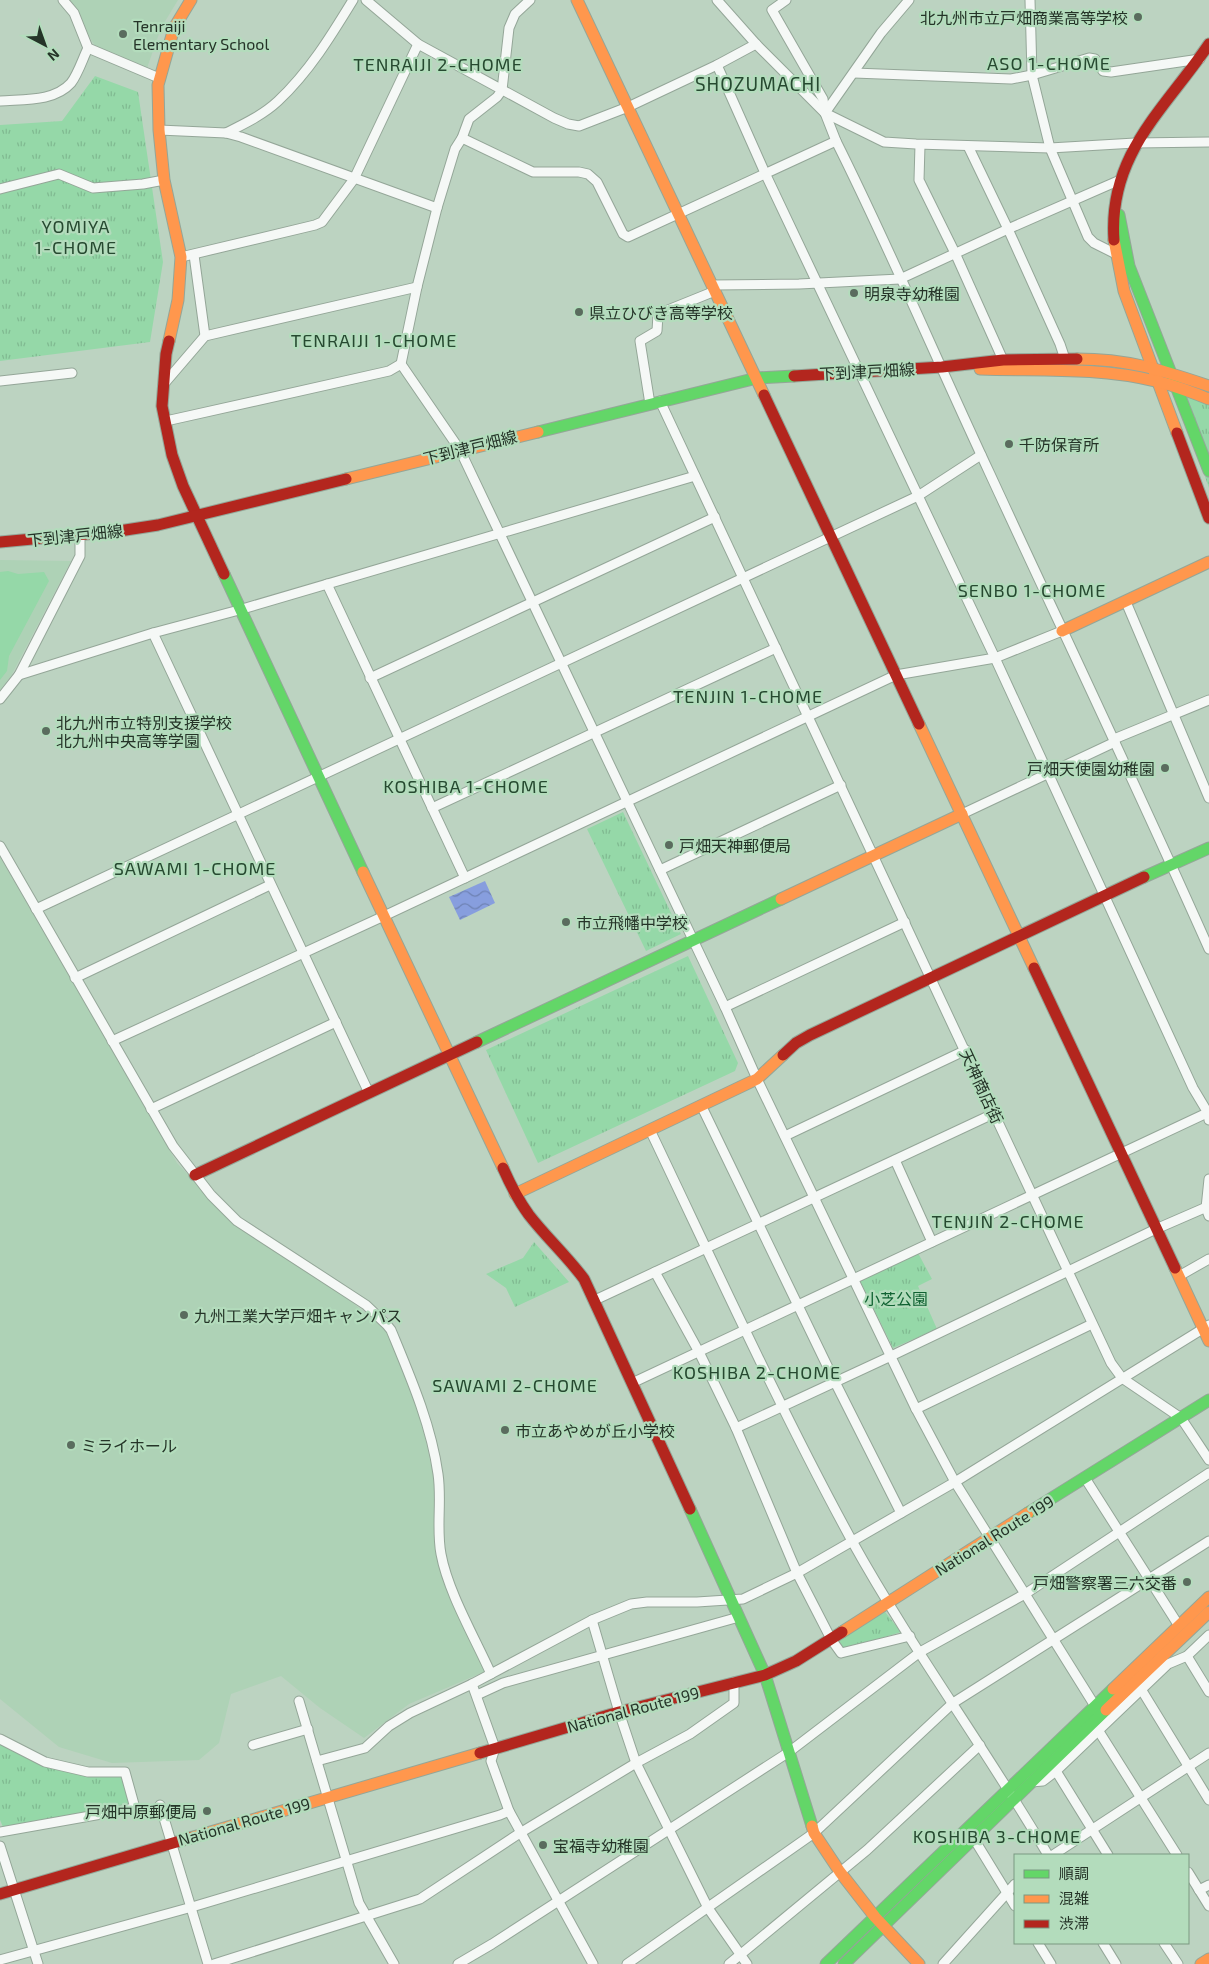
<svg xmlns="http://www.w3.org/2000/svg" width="1209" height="1964" font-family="'Exo 2','Noto Sans JP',sans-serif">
<defs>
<pattern id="park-tufts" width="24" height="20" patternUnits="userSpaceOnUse" patternTransform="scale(1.25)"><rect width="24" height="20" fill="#95d8a8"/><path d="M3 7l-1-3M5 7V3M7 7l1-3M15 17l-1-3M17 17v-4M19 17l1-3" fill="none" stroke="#80ba91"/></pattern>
<pattern id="water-waves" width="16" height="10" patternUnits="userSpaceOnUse" patternTransform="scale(1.25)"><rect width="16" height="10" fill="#879ede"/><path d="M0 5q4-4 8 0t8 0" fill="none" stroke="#6e82b4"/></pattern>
</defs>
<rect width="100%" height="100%" fill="#bcd3c1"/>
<g fill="#aed2b6">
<path d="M 67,0 L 178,0 L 161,28 L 147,68 L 95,46 Z"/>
<path d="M 0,560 L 71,561 L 11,676 L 0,690 Z"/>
<path d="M 0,857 L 177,1163 L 228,1217 L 288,1259 L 348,1299 L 387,1331 L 418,1406 L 435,1483 L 442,1572 L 486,1671 L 409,1704 L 364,1738 L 320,1708 L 281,1676 L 231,1694 L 219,1743 L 199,1760 L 112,1763 L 59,1747 L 0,1699 Z"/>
</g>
<g fill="url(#park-tufts)">
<path d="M 95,76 L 138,92 L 163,262 L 150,342 L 0,361 L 0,125 L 62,121 Z"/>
<path d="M 1175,392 L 1209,405 L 1209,488 Z"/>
<path d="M 623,812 L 681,934 L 646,951 L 587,829 Z"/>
<path d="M 688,956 L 738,1063 L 735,1071 L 538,1163 L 486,1050 Z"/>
<path d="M 534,1242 L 569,1282 L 515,1307 L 506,1288 L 486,1274 L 523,1258 Z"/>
<path d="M 918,1253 L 932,1279 L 918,1286 L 937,1329 L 893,1348 L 860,1281 Z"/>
<path d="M 885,1612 L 901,1632 L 845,1649 L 837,1641 Z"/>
<path d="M 0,1744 L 45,1762 L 88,1772 L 125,1772 L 135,1808 L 3,1827 L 0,1820 Z"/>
</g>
<path fill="#95d8a8" d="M 8,571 L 18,574 L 44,572 L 49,581 L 9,656 L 7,671 L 0,680 L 0,572 Z"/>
<path fill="url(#water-waves)" d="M 485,881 L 495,903 L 460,920 L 449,897 Z"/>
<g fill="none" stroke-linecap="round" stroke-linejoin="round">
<defs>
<g id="street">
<path d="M 63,0 L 74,13 L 88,48 L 159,78"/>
<path d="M 366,0 L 418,44 L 554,118 L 568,124 L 579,126 L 628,107 L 717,65 L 756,44"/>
<path d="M 530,0 L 515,14 L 509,28 L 502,90 L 497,97 L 469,119 L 462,138 L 455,149 L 437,208 L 417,287 L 401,364 L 460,450 L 725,1007 L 757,1079 L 916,1409 L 955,1482 L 1095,1706"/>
<path d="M 717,0 L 756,44 L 825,113 L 884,142 L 916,144 L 1050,148 L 1135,143 L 1209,142"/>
<path d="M 786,0 L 772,10 L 823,99 L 825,113 L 836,141 C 891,251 938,363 990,474 C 1063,632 1138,789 1209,949"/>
<path d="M 1030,0 L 1032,75 L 1050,148 L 1088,237 L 1094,243 L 1114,253"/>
<path d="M 717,65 L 765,173 L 995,658 L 1193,1088 L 1208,1113 L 1209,1120"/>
<path d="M 854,73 L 1011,79 L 1032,75 L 1089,58 L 1095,59 L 1103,71 L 1111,72 L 1200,59"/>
<path d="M 0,101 C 23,99 54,102 71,83 C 78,74 83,58 88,48"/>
<path d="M 825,113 L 881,33 L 909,0"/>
<path d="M 159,130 L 226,133 L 241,137 L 437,208"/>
<path d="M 226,133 C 244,124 263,115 278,101 C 309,72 331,36 353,0"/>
<path d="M 462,138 L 533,172 L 579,172 L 588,174 L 597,182 L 623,234 L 628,237 L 836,141"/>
<path d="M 920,145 L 919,180 L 955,253 L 1003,360"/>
<path d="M 968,146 L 1008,229 L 1060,344 L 1065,359"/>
<path d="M 0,189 L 59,174 L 93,188 L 143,184 L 164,180"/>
<path d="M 194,255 L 205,336"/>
<path d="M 181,257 L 315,225 L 322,222 L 354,179 L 418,44"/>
<path d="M 712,285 L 799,284 L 900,279 L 1008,229 L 1120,180"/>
<path d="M 0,381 L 72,373"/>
<path d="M 163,385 L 205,336 L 417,287"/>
<path d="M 660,401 L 1111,1363 L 1122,1378 L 1181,1418 L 1209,1460"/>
<path d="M 650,404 L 640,341 L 657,331 L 658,314 L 715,291"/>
<path d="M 166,421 L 389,371 L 401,364"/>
<path d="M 327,584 L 465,878"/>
<path d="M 1126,602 L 1209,798"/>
<path d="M 153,633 L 369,1093"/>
<path d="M 19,675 L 153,633 L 239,610 L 695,476"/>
<path d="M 370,678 L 715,517"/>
<path d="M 0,699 L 19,675 L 80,556 L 80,535"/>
<path d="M 1114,739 L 1209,700"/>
<path d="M 432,808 L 776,648"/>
<path d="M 962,814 L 1115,742"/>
<path d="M 0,846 L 173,1146 L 211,1195 L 237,1221 L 366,1305 L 387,1325 L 391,1330 C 410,1376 431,1424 438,1474 C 442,1501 436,1528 441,1554 C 448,1592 475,1638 491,1674"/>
<path d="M 660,870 L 841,785"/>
<path d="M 36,909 L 918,496 L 981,455"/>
<path d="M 75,978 L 270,885"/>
<path d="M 725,1007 L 905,922"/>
<path d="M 112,1041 L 384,916 L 896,675 L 995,658 L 1062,631"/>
<path d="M 701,1105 L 835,1382 L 901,1513"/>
<path d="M 151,1109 L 336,1022"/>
<path d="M 650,1130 C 716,1268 779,1407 852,1541 C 912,1649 986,1749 1048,1855"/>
<path d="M 785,1136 L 966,1050"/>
<path d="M 895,1160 L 932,1242"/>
<path d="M 1209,1179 L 1206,1208 L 1209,1216"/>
<path d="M 655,1272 L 699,1352 L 736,1428 L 797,1573 L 831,1639 L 841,1653 L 910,1636"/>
<path d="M 1179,1276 L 1209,1259"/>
<path d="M 595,1300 L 995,1113"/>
<path d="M 632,1383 L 1209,1112"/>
<path d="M 916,1409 L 1092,1324"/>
<path d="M 736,1428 L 889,1357 L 1156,1229 L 1209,1206"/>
<path d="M 1085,1478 L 1179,1626"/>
<path d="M 592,1620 L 619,1712 L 636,1763 L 708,1908 L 747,1964"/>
<path d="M 1187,1656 L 1209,1692"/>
<path d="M 472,1684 L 495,1748 L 491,1761 L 509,1811 L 593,1964"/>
<path d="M 1141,1689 L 1209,1800"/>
<path d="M 477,1695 L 503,1683 L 739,1617"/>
<path d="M 299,1701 L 359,1903 L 394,1964"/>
<path d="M 1098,1730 L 1177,1855"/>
<path d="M 0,1739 L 45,1762 L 88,1772 L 125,1772 L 135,1808 L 0,1832"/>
<path d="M 253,1745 L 308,1729"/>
<path d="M 317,1761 L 365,1748 L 389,1726 L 410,1713 L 472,1684 L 592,1620 L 631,1604 L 647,1602 L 697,1602 L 743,1599 L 797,1573 L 955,1482 L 1209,1325"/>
<path d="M 1056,1771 L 1108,1855"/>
<path d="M 1031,1782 L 1043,1781 L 1056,1771 L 1168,1664 L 1187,1656 L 1209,1635"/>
<path d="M 160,1805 L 208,1964"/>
<path d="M 974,1839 L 1015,1906"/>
<path d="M 0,1846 L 38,1964"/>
<path d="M 1053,1855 L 1209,1753"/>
<path d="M 1188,1872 L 1209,1906"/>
<path d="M 1199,1890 L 1209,1885"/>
<path d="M 1038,1943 L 1051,1964"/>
<path d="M 1103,1943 L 1116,1964"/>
<path d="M 1164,1943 L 1178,1964"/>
<path d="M 0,1960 L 192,1907 L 500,1815 L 509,1811"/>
<path d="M 214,1964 L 420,1899 L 520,1833 L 636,1763 L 690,1734 L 734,1703 L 734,1682"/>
<path d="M 458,1964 L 492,1944 L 789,1752 L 920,1652 L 1025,1594 L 1209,1473"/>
<path d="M 627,1964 L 814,1833 L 953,1703 L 1209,1541"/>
<path d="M 729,1964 L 867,1850 L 980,1745"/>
<path d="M 943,1964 L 1015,1884"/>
</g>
<g id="fast">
<path d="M 1119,215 L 1129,266 L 1209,471"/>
<path d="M 538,432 L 757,378 L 794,376"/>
<path d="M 224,574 L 363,872"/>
<path d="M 1144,877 L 1209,848"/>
<path d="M 477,1042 L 781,899"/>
<path d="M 690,1509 L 765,1675 L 812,1826"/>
<path d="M 1028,1513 L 1209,1400"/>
<path d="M 826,1964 L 1113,1689"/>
<path d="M 844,1964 L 1106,1710"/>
</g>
<g id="slow">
<path d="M 577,0 L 764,395"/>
<path d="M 1114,240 L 1124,291 L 1177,433"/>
<path d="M 169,341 L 178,300 L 181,257 L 164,180 L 159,130 L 158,85 L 174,28 L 191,0"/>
<path d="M 1077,359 C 1129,359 1161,370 1209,386"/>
<path d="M 980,369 C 1038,371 1098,367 1155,381 C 1174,385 1191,392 1209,399"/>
<path d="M 346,479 L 538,432"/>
<path d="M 1062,631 L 1209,562"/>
<path d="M 919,724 L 1034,968"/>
<path d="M 363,872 L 503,1168"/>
<path d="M 781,899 L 962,814"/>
<path d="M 515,1194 L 757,1079 L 783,1055"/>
<path d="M 1175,1268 L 1209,1341"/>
<path d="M 842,1632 L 1028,1513"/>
<path d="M 1113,1689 L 1209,1597"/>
<path d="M 1106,1710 L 1209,1612"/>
<path d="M 812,1826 L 814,1833 L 840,1872 L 875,1917 L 919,1964"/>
<path d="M 190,1838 L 480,1753"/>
<path d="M 1201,1964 L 1209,1959"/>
</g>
<g id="jam">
<path d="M 1114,240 C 1108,154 1165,109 1209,44"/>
<path d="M 169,341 L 166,354 L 162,406 L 172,455 L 183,486 L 224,574"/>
<path d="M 794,376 L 942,367 L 1003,360 L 1077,359"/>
<path d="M 764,395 L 919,724"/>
<path d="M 1177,433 L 1209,518"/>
<path d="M 0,542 L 119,531 L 158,525 L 346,479"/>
<path d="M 1034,968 L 1175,1268"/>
<path d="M 783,1055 L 796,1043 L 810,1035 L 1144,877"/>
<path d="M 503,1168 C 510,1184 518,1200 529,1215 C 546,1237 567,1256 584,1279 L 690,1509"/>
<path d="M 195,1175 L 477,1042"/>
<path d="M 480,1753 L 619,1712 L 765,1675 L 796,1661 L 842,1632"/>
<path d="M 0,1894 L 190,1838"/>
</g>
</defs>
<use href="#street" stroke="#94a698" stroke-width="11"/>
<use href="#fast" stroke="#94a698" stroke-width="13"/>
<use href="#slow" stroke="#94a698" stroke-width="13"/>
<use href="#jam" stroke="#94a698" stroke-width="13"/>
<use href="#street" stroke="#f5f8f6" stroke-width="9"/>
<use href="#fast" stroke="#63d668" stroke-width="11"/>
<use href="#slow" stroke="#ff974d" stroke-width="11"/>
<use href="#jam" stroke="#b3261e" stroke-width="11"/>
</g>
<g fill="#5a6c5e" stroke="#b3dcbc" stroke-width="2">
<circle cx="1138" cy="17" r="5"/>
<circle cx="123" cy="34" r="5"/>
<circle cx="854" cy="293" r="5"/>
<circle cx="579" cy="312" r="5"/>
<circle cx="1009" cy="444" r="5"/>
<circle cx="46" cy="731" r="5"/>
<circle cx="1165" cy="768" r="5"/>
<circle cx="669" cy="845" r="5"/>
<circle cx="566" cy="922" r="5"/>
<circle cx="184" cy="1315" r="5"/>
<circle cx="505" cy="1430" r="5"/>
<circle cx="71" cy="1445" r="5"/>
<circle cx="1187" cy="1582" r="5"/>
<circle cx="207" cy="1811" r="5"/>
<circle cx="543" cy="1845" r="5"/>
</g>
<g text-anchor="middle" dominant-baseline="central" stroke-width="4.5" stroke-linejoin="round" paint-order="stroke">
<g font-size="16" fill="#253428" stroke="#b3dcbc" text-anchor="start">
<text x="1128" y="17" text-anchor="end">北九州市立戸畑商業高等学校</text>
<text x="133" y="25">Tenraiji<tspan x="133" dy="18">Elementary School</tspan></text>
<text x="864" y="293">明泉寺幼稚園</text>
<text x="589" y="312">県立ひびき高等学校</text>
<text x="1019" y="444">千防保育所</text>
<text x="56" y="722">北九州市立特別支援学校<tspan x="56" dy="18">北九州中央高等学園</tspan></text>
<text x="1155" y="768" text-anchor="end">戸畑天使園幼稚園</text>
<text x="679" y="845">戸畑天神郵便局</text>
<text x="576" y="922">市立飛幡中学校</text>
<text x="194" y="1315">九州工業大学戸畑キャンパス</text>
<text x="515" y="1430">市立あやめが丘小学校</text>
<text x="81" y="1445">ミライホール</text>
<text x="1177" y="1582" text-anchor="end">戸畑警察署三六交番</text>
<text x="197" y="1811" text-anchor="end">戸畑中原郵便局</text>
<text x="553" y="1845">宝福寺幼稚園</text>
</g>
<g font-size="16" fill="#253428" stroke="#b3dcbc">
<text transform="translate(867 371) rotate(-3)">下到津戸畑線</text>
<text transform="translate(470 447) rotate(-14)">下到津戸畑線</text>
<text transform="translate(75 535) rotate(-6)">下到津戸畑線</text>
<text transform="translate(982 1086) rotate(65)">天神商店街</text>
<text transform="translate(994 1535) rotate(-32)">National Route 199</text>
<text transform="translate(633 1709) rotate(-15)">National Route 199</text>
<text transform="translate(244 1821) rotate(-16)">National Route 199</text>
</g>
<g font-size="16" fill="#106232" stroke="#b3dcbc">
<text x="896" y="1298">小芝公園</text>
</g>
<g font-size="18" letter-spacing="1" fill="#264930" stroke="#b3dcbc">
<text x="1049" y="63">ASO 1-CHOME</text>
<text x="438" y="64">TENRAIJI 2-CHOME</text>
<text x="76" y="226">YOMIYA<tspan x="76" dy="21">1-CHOME</tspan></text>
<text x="374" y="340">TENRAIJI 1-CHOME</text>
<text x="1032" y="590">SENBO 1-CHOME</text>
<text x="748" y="696">TENJIN 1-CHOME</text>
<text x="466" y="786">KOSHIBA 1-CHOME</text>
<text x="195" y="868">SAWAMI 1-CHOME</text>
<text x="1008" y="1221">TENJIN 2-CHOME</text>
<text x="757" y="1372">KOSHIBA 2-CHOME</text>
<text x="515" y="1385">SAWAMI 2-CHOME</text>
<text x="997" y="1836">KOSHIBA 3-CHOME</text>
</g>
<g font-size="19" letter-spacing="1" fill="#264930" stroke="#b3dcbc">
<text x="758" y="83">SHOZUMACHI</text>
</g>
</g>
<rect x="1014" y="1854" width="175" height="90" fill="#b3dcbc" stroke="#7a9981"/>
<rect x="1024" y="1870" width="25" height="8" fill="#63d668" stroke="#7a9981"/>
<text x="1059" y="1879" font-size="15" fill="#253428">順調</text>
<rect x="1024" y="1895" width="25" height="8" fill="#ff974d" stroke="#7a9981"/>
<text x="1059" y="1904" font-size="15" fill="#253428">混雑</text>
<rect x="1024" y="1920" width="25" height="8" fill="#b3261e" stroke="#7a9981"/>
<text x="1059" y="1929" font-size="15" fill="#253428">渋滞</text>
<g transform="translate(45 45) rotate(139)" stroke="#b3dcbc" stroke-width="4" paint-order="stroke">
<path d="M0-4L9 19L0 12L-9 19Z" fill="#253428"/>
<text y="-8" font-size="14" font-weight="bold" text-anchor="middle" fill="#253428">N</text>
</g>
</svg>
